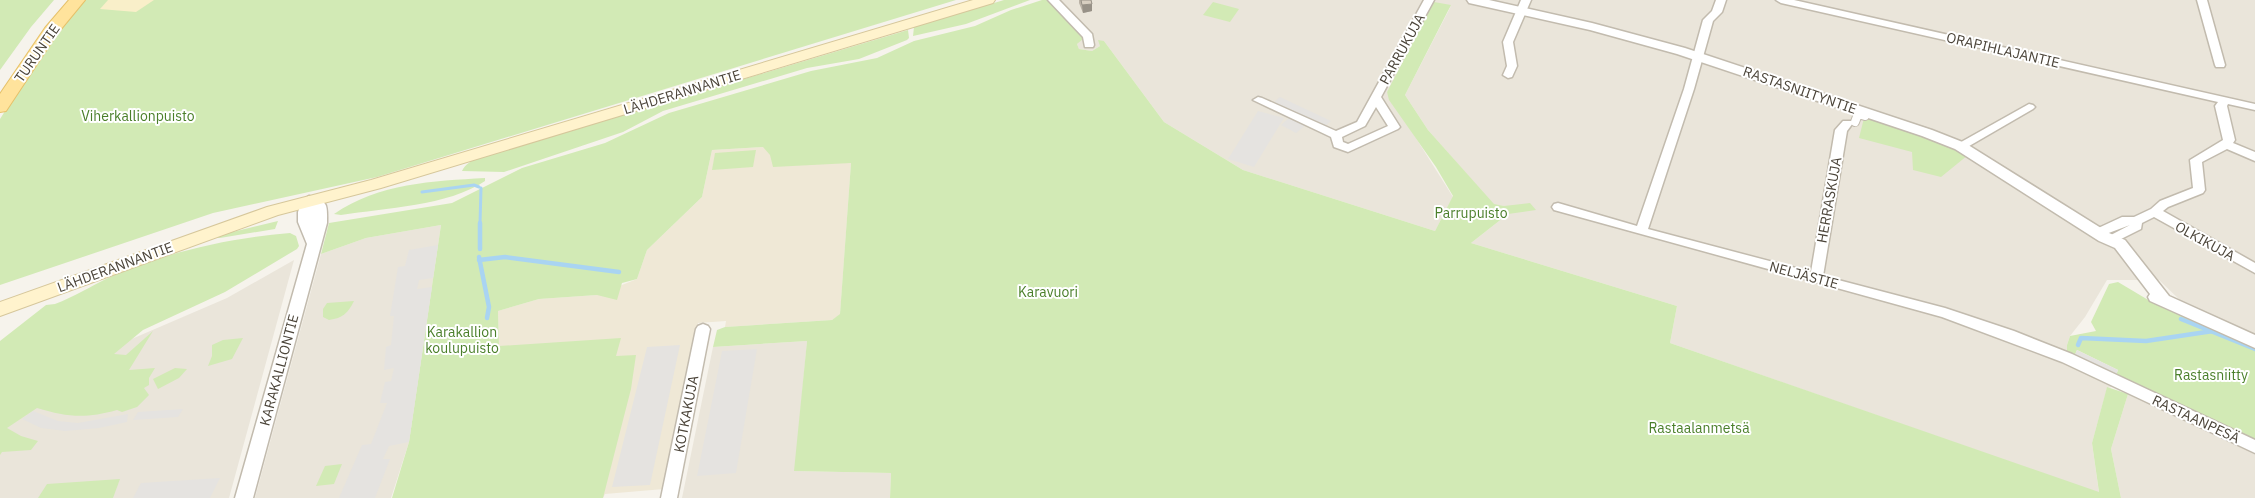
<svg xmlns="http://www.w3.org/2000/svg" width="2255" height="498" font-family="'IBM Plex Sans',sans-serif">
<rect width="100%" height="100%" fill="#f6f3ec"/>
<g fill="#eae5da">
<path d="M 1048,0 L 2255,0 L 2255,335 L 2181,301 L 2159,280 L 2107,280 L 2085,317 L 2070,336 L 2067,345 L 2114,381 L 2112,387 L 2107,388 L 2092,443 L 2099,493 L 1670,343 L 1677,306 L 1471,243 L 1508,214 L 1504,206 L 1494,205 L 1428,130 L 1405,95 L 1451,6 L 1387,92 L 1453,197 L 1435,231 L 1243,170 L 1164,122 L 1104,41 L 1100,42 L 1100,46 L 1092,51 L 1079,49 L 1077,44 L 1080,40 Z"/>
<path d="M 441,225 L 409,442 L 391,498 L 255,498 L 321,254 L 366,238 Z"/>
<path d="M 294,260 L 229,498 L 0,498 L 0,428 L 127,341 L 227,298 Z"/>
<path d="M 807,341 L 795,471 L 891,473 L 890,498 L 682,498 L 713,347 Z"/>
<path d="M 2135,387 L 2255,443 L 2255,498 L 2121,498 L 2111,449 L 2128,394 Z"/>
</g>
<path fill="#efe8d6" d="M 763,147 L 851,163 L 840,315 L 832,320 L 725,327 L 726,321 L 698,323 L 664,489 L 605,494 L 603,498 L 446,498 L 499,346 L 498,311 L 539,299 L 597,295 L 637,279 L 647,250 L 702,197 L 712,150 Z"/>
<g fill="#d2eab5">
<path d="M 0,0 L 54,0 L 31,27 L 0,70 Z"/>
<path d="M 80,0 L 956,0 L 377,177 L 213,213 L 0,285 L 0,119 L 55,32 Z"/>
<path d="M 1004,0 L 1030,0 L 966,24 L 913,36 L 914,27 Z"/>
<path d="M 1042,0 L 1048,0 L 1083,36 L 1083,39 L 1077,44 L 1079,49 L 1092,51 L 1100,46 L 1098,40 L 1104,41 L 1164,122 L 1243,170 L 1435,231 L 1453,196 L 1436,167 L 1389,100 L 1387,92 L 1434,2 L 1451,5 L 1405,95 L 1428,130 L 1494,204 L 1504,206 L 1530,203 L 1536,210 L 1508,214 L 1471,243 L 1677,306 L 1670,343 L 2099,492 L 2092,443 L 2107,387 L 2128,394 L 2111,449 L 2121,498 L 890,498 L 891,473 L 794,471 L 807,341 L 713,347 L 717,330 L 725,327 L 832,320 L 840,314 L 851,163 L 773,167 L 770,155 L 763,147 L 712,150 L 702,197 L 647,250 L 637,279 L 622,283 L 617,300 L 597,295 L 539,299 L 498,311 L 499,346 L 621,338 L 616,356 L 636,355 L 631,389 L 603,498 L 392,498 L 409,442 L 441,225 L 366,238 L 321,254 L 329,223 L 452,203 L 522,168 L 605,143 L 669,113 L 811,71 L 877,58 L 914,41 L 975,26 L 1011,10 Z"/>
<path d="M 1213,2 L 1239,9 L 1230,22 L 1203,15 Z"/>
<path d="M 908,30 L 909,38 L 907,40 L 859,59 L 807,68 L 663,111 L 623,132 L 504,172 L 462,171 C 471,152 518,146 537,141 Z"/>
<path d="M 1870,117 L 1940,142 L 1968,155 L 1941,177 L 1913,170 L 1912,152 L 1859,138 L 1864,118 Z"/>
<path d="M 756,150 L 753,167 L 712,170 L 715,153 Z"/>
<path d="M 485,178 L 485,181 C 448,206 385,208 341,215 L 334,214 C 379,183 433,181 485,178 Z"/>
<path d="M 278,221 L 275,229 L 220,238 L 208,238 Z"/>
<path d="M 290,233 L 296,236 L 299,246 L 297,249 L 225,292 L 143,330 L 114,354 L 126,355 L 153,331 L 129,370 L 155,368 L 149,378 L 149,385 L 144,388 L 149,395 L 137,407 L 122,412 L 117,410 C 85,419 67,417 37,408 L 7,428 L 21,436 L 38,441 L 31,450 L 2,452 L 0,455 L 0,341 L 46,305 L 55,304 C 74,297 91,286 110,277 C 167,252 228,238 290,233 Z"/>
<path d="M 2118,282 L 2155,304 L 2255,346 L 2255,443 L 2115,377 L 2118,370 L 2077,350 L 2072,361 L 2067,358 L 2067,345 L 2070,336 L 2096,331 L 2091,322 L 2109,284 Z"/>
<path d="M 354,301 C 348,313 343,318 329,320 L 323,317 L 323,309 L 327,303 Z"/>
<path d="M 243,338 L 232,359 L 208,366 L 212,356 L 212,345 L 223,340 Z"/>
<path d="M 175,368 L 187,369 L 179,378 L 158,389 L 153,379 Z"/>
<path d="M 342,464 L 334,484 L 316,486 L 325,466 Z"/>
<path d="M 120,479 L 113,498 L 38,498 L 47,484 Z"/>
</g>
<path fill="#f9efc9" d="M 108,0 L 154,0 L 136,12 L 100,9 Z"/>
<g fill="#e5e3e0">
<path d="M 1280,97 L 1331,121 L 1325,126 L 1312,120 L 1296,133 L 1281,125 L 1296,112 L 1274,102 Z"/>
<path d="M 1258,111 L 1284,118 L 1254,167 L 1228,159 Z"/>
<path d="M 438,245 L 433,278 L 419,280 L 417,289 L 432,287 L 409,442 L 389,446 L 383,459 L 390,459 L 375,498 L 339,498 L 362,445 L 371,444 L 387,403 L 380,403 L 385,382 L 391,381 L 394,368 L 384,370 L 386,347 L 391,345 L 394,316 L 390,316 L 398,267 L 405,266 L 409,250 Z"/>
<path d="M 680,345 L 650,485 L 612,487 L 647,347 Z"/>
<path d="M 757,349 L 736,473 L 697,476 L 722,351 Z"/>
<path d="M 2077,350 L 2118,370 L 2114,381 L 2072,361 Z"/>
<path d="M 183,409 L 178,417 L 133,420 L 138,412 Z"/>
<path d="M 33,411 L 58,421 L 78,423 L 128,414 L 127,422 L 99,428 L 65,431 L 41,428 L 22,419 Z"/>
<path d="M 220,478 L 210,498 L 133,498 L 141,483 Z"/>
</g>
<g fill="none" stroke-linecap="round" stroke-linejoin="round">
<g stroke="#a9d4f2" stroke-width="3">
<path d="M 422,192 L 474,185 L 479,187"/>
<path d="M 480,224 L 481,188"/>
</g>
<g stroke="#a9d4f2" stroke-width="4.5">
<path d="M 480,249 L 480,223"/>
<path d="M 479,257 L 489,307 L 487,318"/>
<path d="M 479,260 L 505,257 L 619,272"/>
<path d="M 2181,319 L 2255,349"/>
<path d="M 2078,345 L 2081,338 L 2146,341 L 2213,331"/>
</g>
<defs>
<path id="pedestrian" d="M 1855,122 L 1858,114 L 1865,116"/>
<g id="minor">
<path d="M 1048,0 L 1059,0 L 1092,34 L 1094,45 L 1093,47 L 1085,47 L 1083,37 Z"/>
<path d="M 1424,0 L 1434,0 L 1381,97 L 1400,127 L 1398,129 L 1348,152 L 1334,147 L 1331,137 L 1253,100 L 1258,97 L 1262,98 L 1336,131 L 1357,122 ZM 1376,107 L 1388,126 L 1348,144 L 1343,142 L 1342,137 L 1365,126 Z"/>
<path d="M 1521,0 L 1531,0 L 1513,42 L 1517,66 L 1512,77 L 1508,78 L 1503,75 L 1507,66 L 1503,42 Z"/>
<path d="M 1716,0 L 1726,0 L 1722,12 L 1713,21 L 1694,89 L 1648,229 L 1811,272 L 1835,130 L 1843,121 L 1851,121 L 1853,123 L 1847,131 L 1823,276 L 1945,308 L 2014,331 L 2072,354 L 2255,440 L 2255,453 L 2062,362 L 1942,317 L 1554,210 L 1552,207 L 1554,204 L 1558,203 L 1637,226 L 1684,89 L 1703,20 L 1712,11 Z"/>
<path d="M 1776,0 L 1794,0 L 2255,104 L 2255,110 L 2228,104 L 2227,106 L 2235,140 L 2233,143 L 2255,152 L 2255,161 L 2227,149 L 2202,162 L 2205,190 L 2203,193 L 2168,207 L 2163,211 L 2255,263 L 2255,273 L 2154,217 L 2142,223 L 2141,229 L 2113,243 L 2107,239 L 2109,236 L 2130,225 L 2098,237 L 2092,233 L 2094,230 L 2122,217 L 2134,217 L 2151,209 L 2160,201 L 2193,188 L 2190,160 L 2223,140 L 2215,106 L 2218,102 L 1781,3 Z"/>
<path d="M 2197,0 L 2207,0 L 2225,65 L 2224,67 L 2216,67 L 2215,65 Z"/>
<path d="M 2029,104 L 2033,105 L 2035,107 L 2033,109 L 1964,149 L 1956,149 L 1954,146 Z"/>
<path d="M 703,324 L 708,326 L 710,329 L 677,498 L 661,498 L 696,329 L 698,326 Z"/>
</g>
<g id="tertiary">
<path d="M 1467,0 L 1489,0 L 1592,23 L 1685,48 L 1932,130 L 1965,143 L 2109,233 L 2125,240 L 2169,296 L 2255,335 L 2255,348 L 2150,301 L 2148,297 L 2150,294 L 2115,248 L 2099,241 L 1955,149 L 1922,136 L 1677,54 L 1590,30 L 1469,3 Z"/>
<path d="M 309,196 C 329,202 327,204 327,223 L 253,498 L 235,498 L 307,244 L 298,222 L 298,212 L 302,201 Z"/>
</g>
<path id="secondary" d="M 973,0 L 995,0 L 993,3 L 381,188 L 278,215 L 0,316 L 0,302 L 267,207 L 371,180 Z"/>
<path id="primary" d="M 69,0 L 85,0 L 57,34 L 6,111 L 0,112 L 0,94 L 45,28 Z"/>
</defs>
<use href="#pedestrian" stroke="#c2bbae" stroke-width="10"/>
<use href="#minor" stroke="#c2bbae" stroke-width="3"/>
<use href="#tertiary" stroke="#c2bbae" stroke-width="3"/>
<use href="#secondary" stroke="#d6c79b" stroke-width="2"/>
<use href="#primary" stroke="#e6c16a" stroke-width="2"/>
<use href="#pedestrian" stroke="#fff" stroke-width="8"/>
<use href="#minor" fill="#fff" fill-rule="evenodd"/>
<use href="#tertiary" fill="#fff" fill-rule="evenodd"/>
<use href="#secondary" fill="#fff3cd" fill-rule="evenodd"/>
<use href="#primary" fill="#ffe39c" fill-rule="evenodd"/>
</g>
<path fill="#bab2a6" d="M 1079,0 L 1091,0 L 1092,4 L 1092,11 L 1083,13 L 1079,3 Z"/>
<path fill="#979187" d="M 1092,4 L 1092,11 L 1083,13 L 1082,5 Z"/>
<path fill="#d8cfc1" stroke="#979187" d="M 1081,0 L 1091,0 L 1092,4 L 1082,5 Z"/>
<g text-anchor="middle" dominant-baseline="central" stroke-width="4" stroke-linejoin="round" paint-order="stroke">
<g font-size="14" fill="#4b4439" stroke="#fff">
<text transform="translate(1402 49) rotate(-61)">PARRUKUJA</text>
<text transform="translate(2003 50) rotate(13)">ORAPIHLAJANTIE</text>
<text transform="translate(37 53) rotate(-55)">TURUNTIE</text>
<text transform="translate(1800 90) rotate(19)">RASTASNIITYNTIE</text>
<text transform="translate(682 92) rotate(-17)">LÄHDERANNANTIE</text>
<text transform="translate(1829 200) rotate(-80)">HERRASKUJA</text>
<text transform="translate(2205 241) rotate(29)">OLKIKUJA</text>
<text transform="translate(115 267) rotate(-20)">LÄHDERANNANTIE</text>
<text transform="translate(1804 275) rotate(15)">NELJÄSTIE</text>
<text transform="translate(279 370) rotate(-75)">KARAKALLIONTIE</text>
<text transform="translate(686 414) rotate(-79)">KOTKAKUJA</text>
<text transform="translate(2196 419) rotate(25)">RASTAANPESÄ</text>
</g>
<g font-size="14" fill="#4a7f2a" stroke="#fff">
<text x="138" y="116">Viherkallionpuisto</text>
<text x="1471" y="213">Parrupuisto</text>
<text x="1048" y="292">Karavuori</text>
<text x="462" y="332">Karakallion<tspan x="462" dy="16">koulupuisto</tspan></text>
<text x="2211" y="375">Rastasniitty</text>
<text x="1699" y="428">Rastaalanmetsä</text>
</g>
</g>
</svg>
